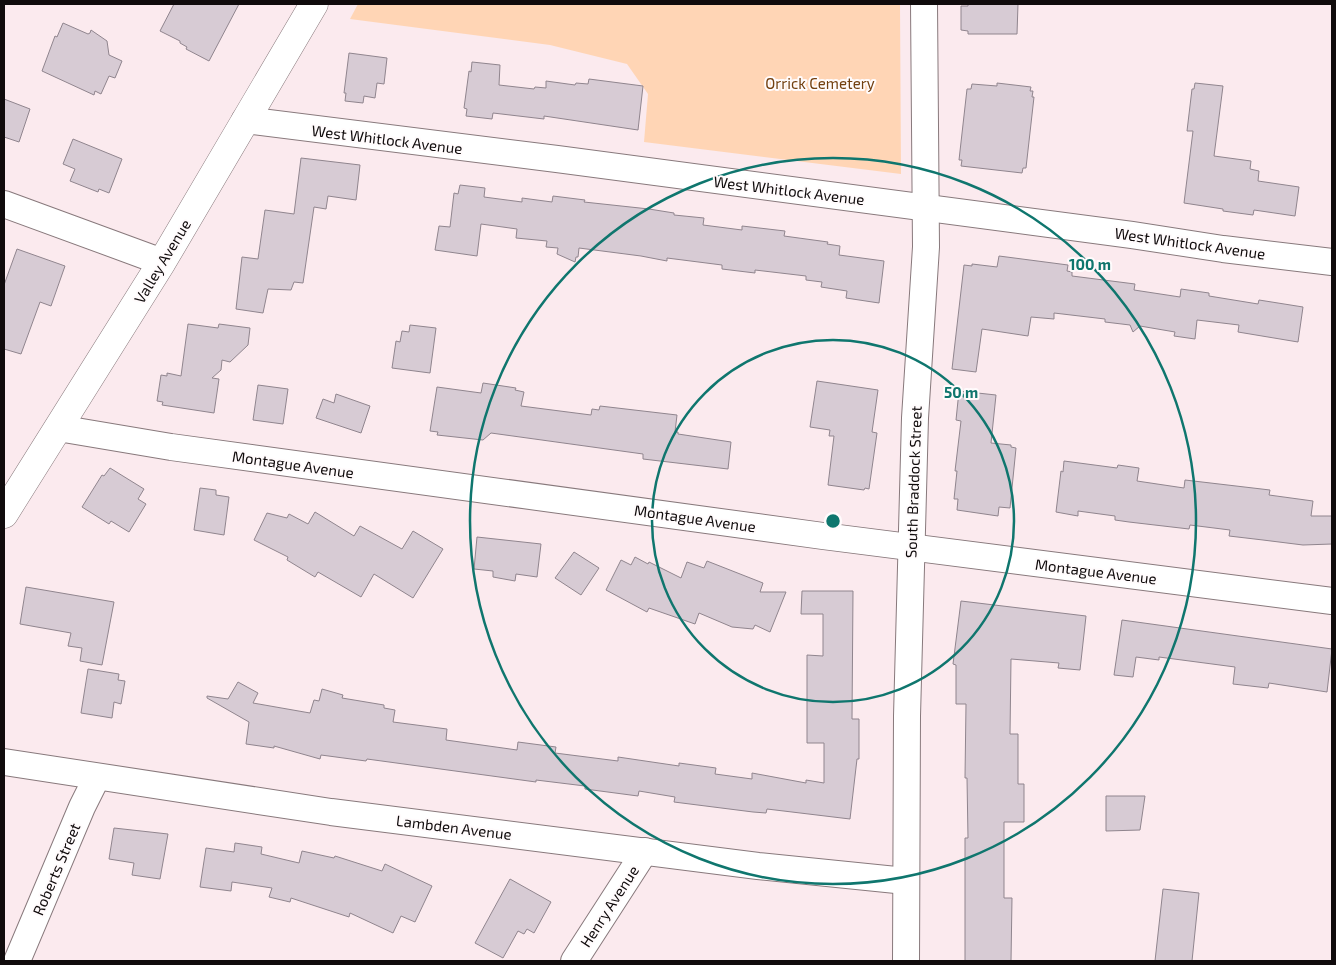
<svg xmlns="http://www.w3.org/2000/svg" width="1336" height="965" font-family="'Exo 2',sans-serif">
<rect width="100%" height="100%" fill="#fbeaee"/>
<path fill="#ffd5b5" d="M 358,4 L 900,4 L 901,174 L 644,142 L 648,94 L 627,64 L 550,45 L 350,19 Z"/>
<g fill="#d7cbd4" stroke="#90858e">
<path d="M 174,4 L 239,4 L 209,61 L 186,49 L 187,47 L 180,43 L 180,41 L 160,31 Z"/>
<path d="M 968,4 L 1018,4 L 1017,34 L 968,34 L 968,31 L 961,30 L 961,6 L 968,6 Z"/>
<path d="M 63,23 L 88,34 L 90,33 L 91,30 L 107,41 L 109,55 L 122,61 L 115,78 L 109,76 L 101,94 L 95,91 L 94,95 L 42,71 L 55,36 L 57,37 Z"/>
<path d="M 349,53 L 387,58 L 384,84 L 377,83 L 375,98 L 364,96 L 363,103 L 345,101 L 346,93 L 344,93 Z"/>
<path d="M 472,62 L 500,65 L 499,85 L 534,89 L 535,87 L 546,88 L 546,81 L 575,85 L 576,83 L 588,84 L 589,79 L 643,86 L 638,130 L 544,116 L 544,119 L 493,113 L 492,119 L 466,116 L 467,109 L 464,108 L 469,71 L 471,72 Z"/>
<path d="M 997,83 L 1031,87 L 1030,91 L 1033,91 L 1032,97 L 1034,97 L 1026,168 L 1023,168 L 1022,173 L 961,166 L 962,160 L 959,160 L 967,89 L 971,89 L 972,84 L 997,86 Z"/>
<path d="M 1195,83 L 1223,86 L 1214,156 L 1251,161 L 1250,169 L 1259,171 L 1258,181 L 1299,187 L 1295,216 L 1254,210 L 1253,215 L 1223,211 L 1223,209 L 1184,203 L 1193,131 L 1187,131 L 1192,89 L 1194,89 Z"/>
<path d="M 4,99 L 30,109 L 19,142 L 4,137 Z"/>
<path d="M 73,139 L 122,159 L 109,193 L 99,189 L 98,192 L 70,181 L 75,169 L 63,164 Z"/>
<path d="M 301,158 L 360,165 L 356,200 L 328,196 L 326,209 L 314,207 L 303,283 L 294,282 L 291,290 L 268,289 L 263,313 L 236,309 L 242,257 L 258,259 L 265,210 L 294,214 Z"/>
<path d="M 460,185 L 485,188 L 484,197 L 522,202 L 522,198 L 552,202 L 553,196 L 585,200 L 584,202 L 649,209 L 674,213 L 674,215 L 704,218 L 703,225 L 742,230 L 742,226 L 785,231 L 784,236 L 828,242 L 827,244 L 840,246 L 839,255 L 884,261 L 879,303 L 846,298 L 847,291 L 821,287 L 822,282 L 806,280 L 806,276 L 755,270 L 755,273 L 722,269 L 722,265 L 667,258 L 667,261 L 641,256 L 579,248 L 578,257 L 576,257 L 575,262 L 557,254 L 558,248 L 546,247 L 547,241 L 516,238 L 517,229 L 481,224 L 477,256 L 435,250 L 439,226 L 450,227 L 454,193 L 458,194 Z"/>
<path d="M 17,249 L 65,266 L 51,306 L 40,302 L 21,354 L 4,349 L 4,285 Z"/>
<path d="M 999,256 L 1068,265 L 1067,271 L 1072,272 L 1072,276 L 1135,284 L 1134,290 L 1180,297 L 1181,289 L 1209,293 L 1209,296 L 1258,304 L 1259,300 L 1303,307 L 1298,342 L 1238,332 L 1239,325 L 1197,320 L 1195,339 L 1174,336 L 1175,332 L 1140,326 L 1133,332 L 1130,325 L 1105,322 L 1105,319 L 1054,313 L 1054,319 L 1031,317 L 1028,336 L 982,329 L 976,372 L 952,369 L 964,265 L 972,266 L 972,264 L 997,267 Z"/>
<path d="M 188,324 L 218,328 L 219,324 L 250,328 L 248,345 L 230,362 L 222,360 L 221,370 L 212,378 L 219,379 L 214,413 L 162,405 L 163,402 L 157,401 L 161,375 L 167,376 L 167,373 L 181,376 Z"/>
<path d="M 410,325 L 436,328 L 430,373 L 392,368 L 396,341 L 400,342 L 402,331 L 409,332 Z"/>
<path d="M 817,381 L 878,390 L 872,432 L 877,433 L 869,489 L 865,488 L 864,490 L 828,485 L 834,436 L 829,436 L 830,430 L 810,427 Z"/>
<path d="M 483,383 L 516,388 L 515,390 L 524,392 L 521,406 L 591,415 L 592,409 L 599,410 L 600,406 L 677,415 L 675,432 L 678,432 L 678,434 L 731,442 L 728,469 L 643,459 L 643,454 L 491,433 L 483,440 L 437,435 L 438,432 L 430,431 L 437,387 L 481,393 Z"/>
<path d="M 258,385 L 288,389 L 283,424 L 253,420 Z"/>
<path d="M 959,391 L 996,395 L 991,443 L 1011,445 L 1011,447 L 1016,448 L 1010,508 L 999,507 L 998,516 L 957,510 L 958,499 L 954,499 L 957,471 L 955,471 L 961,421 L 956,420 Z"/>
<path d="M 336,394 L 370,406 L 361,433 L 316,418 L 323,399 L 334,403 Z"/>
<path d="M 1064,461 L 1117,468 L 1118,465 L 1139,468 L 1137,481 L 1184,488 L 1185,480 L 1270,490 L 1269,495 L 1313,501 L 1311,516 L 1332,516 L 1332,544 L 1303,545 L 1263,540 L 1229,536 L 1230,530 L 1190,525 L 1189,529 L 1129,522 L 1115,520 L 1115,516 L 1078,511 L 1078,516 L 1056,512 L 1061,471 L 1063,472 Z"/>
<path d="M 110,468 L 144,489 L 138,499 L 146,504 L 129,532 L 111,521 L 109,524 L 82,507 L 102,475 L 104,476 Z"/>
<path d="M 200,488 L 216,490 L 216,495 L 229,497 L 224,535 L 194,530 Z"/>
<path d="M 315,512 L 354,536 L 360,526 L 402,549 L 413,531 L 443,549 L 413,598 L 374,574 L 361,597 L 318,572 L 315,577 L 287,560 L 288,557 L 254,540 L 267,513 L 287,518 L 289,514 L 308,524 Z"/>
<path d="M 477,537 L 541,544 L 537,577 L 516,574 L 515,581 L 493,577 L 493,571 L 474,569 Z"/>
<path d="M 574,552 L 599,568 L 581,595 L 555,578 Z"/>
<path d="M 635,557 L 648,564 L 649,562 L 681,578 L 687,562 L 704,568 L 707,561 L 763,583 L 760,592 L 786,592 L 770,632 L 755,625 L 753,629 L 732,627 L 699,613 L 695,624 L 649,608 L 647,612 L 606,590 L 621,560 L 631,565 Z"/>
<path d="M 26,587 L 114,602 L 102,665 L 80,661 L 82,648 L 68,646 L 71,633 L 20,624 Z"/>
<path d="M 802,591 L 853,591 L 852,719 L 859,719 L 859,759 L 857,759 L 850,819 L 767,809 L 766,813 L 753,812 L 674,802 L 675,797 L 639,791 L 638,796 L 585,789 L 585,786 L 536,780 L 536,782 L 367,759 L 366,761 L 321,755 L 320,759 L 274,746 L 274,748 L 246,744 L 249,722 L 207,698 L 207,696 L 228,699 L 238,682 L 258,693 L 253,703 L 310,713 L 314,700 L 319,701 L 322,689 L 343,695 L 342,698 L 384,705 L 384,708 L 395,710 L 393,722 L 447,729 L 446,740 L 517,750 L 518,742 L 556,747 L 555,753 L 618,761 L 618,757 L 679,766 L 679,763 L 716,768 L 715,774 L 752,779 L 752,773 L 806,783 L 806,780 L 824,783 L 824,743 L 807,743 L 807,655 L 823,656 L 823,614 L 801,614 Z"/>
<path d="M 961,601 L 1086,616 L 1080,670 L 1058,668 L 1059,663 L 1011,659 L 1010,734 L 1018,734 L 1018,784 L 1024,784 L 1024,822 L 1004,822 L 1004,898 L 1012,898 L 1011,961 L 965,961 L 965,838 L 968,838 L 967,778 L 965,778 L 966,704 L 956,704 L 956,665 L 953,664 Z"/>
<path d="M 1122,620 L 1332,649 L 1327,692 L 1269,683 L 1268,688 L 1233,684 L 1235,667 L 1159,657 L 1159,660 L 1136,657 L 1133,677 L 1114,675 Z"/>
<path d="M 88,669 L 119,674 L 118,680 L 125,681 L 121,704 L 114,702 L 112,718 L 81,713 Z"/>
<path d="M 1106,796 L 1145,796 L 1140,830 L 1106,831 Z"/>
<path d="M 114,828 L 168,834 L 160,879 L 132,875 L 134,863 L 109,859 Z"/>
<path d="M 235,843 L 262,847 L 261,854 L 299,863 L 302,851 L 334,858 L 335,856 L 382,871 L 385,864 L 432,886 L 415,922 L 401,916 L 393,933 L 350,913 L 349,917 L 291,898 L 290,902 L 269,897 L 272,888 L 232,882 L 231,891 L 200,887 L 206,848 L 234,852 Z"/>
<path d="M 510,879 L 551,902 L 534,933 L 527,929 L 524,934 L 518,931 L 503,958 L 475,943 Z"/>
<path d="M 1163,889 L 1199,893 L 1192,961 L 1155,961 Z"/>
</g>
<g fill="none" stroke-linecap="round" stroke-linejoin="round">
<defs>
<g id="minor">
<path d="M 245,120 L 557,159 L 1132,235 L 1223,249 L 1332,262"/>
<path d="M 4,204 L 162,262"/>
<path d="M 58,428 L 171,447 L 823,536 L 1332,601"/>
<path d="M 4,762 L 331,812 L 758,866 L 906,881"/>
<path d="M 17,961 L 82,807 L 97,777"/>
<path d="M 574,961 L 645,851"/>
<path d="M 906,961 L 907,716 L 915,418 L 926,247 L 924,4"/>
</g>
<path id="major" d="M 4,514 L 162,262 L 314,4"/>
</defs>
<use href="#minor" stroke="#88797c" stroke-width="28"/>
<use href="#major" stroke="#88797c" stroke-width="29"/>
<use href="#minor" stroke="#fff" stroke-width="26"/>
<use href="#major" stroke="#fff" stroke-width="28"/>
</g>
<g fill="none" stroke="#0f766e" stroke-width="2.5">
<circle cx="833" cy="521" r="181"/>
<circle cx="833" cy="521" r="363"/>
</g>
<g text-anchor="middle" dominant-baseline="central" stroke-width="4" stroke-linejoin="round" paint-order="stroke">
<g font-size="15" fill="#734010" stroke="#fffbfc">
<text x="820" y="83">Orrick Cemetery</text>
</g>
<g font-size="15" fill="#100b0c" stroke="#fffbfc">
<text transform="translate(387 139) rotate(7)">West Whitlock Avenue</text>
<text transform="translate(789 190) rotate(7)">West Whitlock Avenue</text>
<text transform="translate(1190 243) rotate(8)">West Whitlock Avenue</text>
<text transform="translate(162 261) rotate(-59)">Valley Avenue</text>
<text transform="translate(293 464) rotate(8)">Montague Avenue</text>
<text transform="translate(913 482) rotate(-88)">South Braddock Street</text>
<text transform="translate(695 518) rotate(8)">Montague Avenue</text>
<text transform="translate(1096 571) rotate(7)">Montague Avenue</text>
<text transform="translate(454 827) rotate(7)">Lambden Avenue</text>
<text transform="translate(56 869) rotate(-67)">Roberts Street</text>
<text transform="translate(609 906) rotate(-57)">Henry Avenue</text>
</g>
</g>
<circle cx="833" cy="521" r="8" fill="#0f766e" stroke="#fffbfc" stroke-width="2.5"/>
<g font-size="15" text-anchor="middle" font-weight="bold" fill="#0f766e" stroke="#fffbfc" stroke-width="4" stroke-linejoin="round" paint-order="stroke">
<text x="1090" y="270">100 m</text>
<text x="961" y="398">50 m</text>
</g>
<rect width="1336" height="965" fill="none" stroke="#100b0c" stroke-width="10"/>
</svg>
